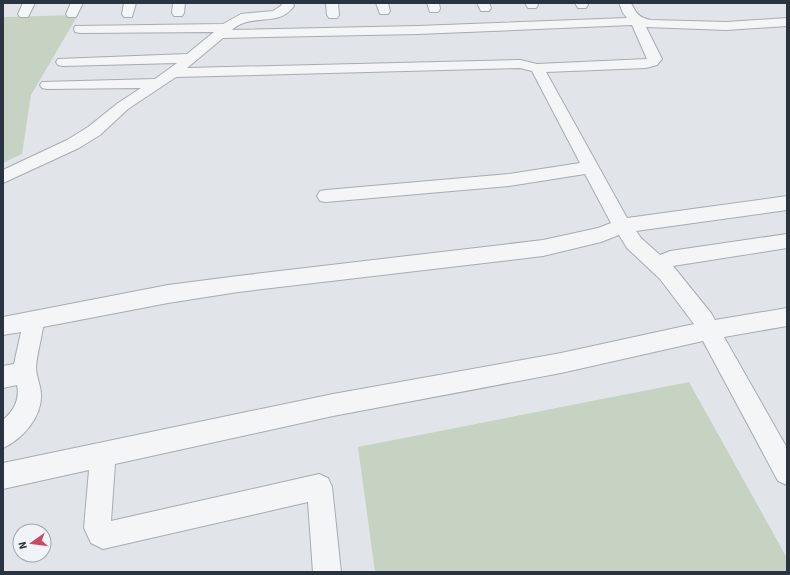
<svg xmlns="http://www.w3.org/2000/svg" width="790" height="575" font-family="'Source Sans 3',sans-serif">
<rect width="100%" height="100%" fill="#e1e5e9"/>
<g fill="#c7d3c2">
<path d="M 78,15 L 31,95 L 22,154 L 3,163 L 3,17 Z"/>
<path d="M 689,382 L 787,558 L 787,572 L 375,572 L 358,447 Z"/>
</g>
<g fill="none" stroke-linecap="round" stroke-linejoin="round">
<defs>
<g id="street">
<path d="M 23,3 L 35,3 L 28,17 L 20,17 L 18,14 Z"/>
<path d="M 71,3 L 83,3 L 76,17 L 68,17 L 66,14 Z"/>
<path d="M 124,3 L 136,3 L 132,17 L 124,17 L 122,14 Z"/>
<path d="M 173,3 L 185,3 L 184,13 L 182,16 L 174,16 L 172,13 Z"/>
<path d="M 281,3 L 293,3 L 294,6 C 279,28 252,12 232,30 L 418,26 L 627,18 L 623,13 L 619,3 L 631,3 C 636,14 640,18 651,20 L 726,22 L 787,18 L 787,26 L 726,30 L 646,27 L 662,59 L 657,65 L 646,68 L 546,72 L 627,218 L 787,196 L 787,210 L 636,231 L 641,238 L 660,255 L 670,251 L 787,234 L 787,248 L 673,266 L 711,313 L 715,320 L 787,308 L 787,326 L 724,337 L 787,448 L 787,485 L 778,481 L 703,341 L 561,373 L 333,416 L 115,464 L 111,521 L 319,474 L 328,478 L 332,487 L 341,572 L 313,572 L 308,502 L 103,549 L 91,543 L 84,528 L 89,470 L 3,489 L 3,463 L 333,394 L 561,353 L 694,324 L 660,279 L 627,248 L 619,235 L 601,242 L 543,256 L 238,292 L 168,303 L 43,327 C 41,341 37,354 36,367 C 36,377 41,385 41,395 C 42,417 22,440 3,448 L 3,420 C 14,410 20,400 17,385 L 3,388 L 3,366 L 14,364 L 21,332 L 3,335 L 3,317 L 168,285 L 238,276 L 543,240 L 598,228 L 611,223 L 585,174 L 509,186 L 326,202 L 320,201 L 317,196 L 320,191 L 326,190 L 509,174 L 580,163 L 532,71 L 520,68 L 176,77 L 128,109 L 100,135 L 79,148 L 3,183 L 3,170 L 67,140 L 88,127 L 118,103 L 141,88 L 47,89 L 42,88 L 40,85 L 42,82 L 155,79 L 177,63 L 63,66 L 58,65 L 56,62 L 58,59 L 187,54 L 214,32 L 80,33 L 75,32 L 74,29 L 75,26 L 223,24 L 241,14 L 273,11 L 282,5 ZM 632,25 L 647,59 L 537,64 L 520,60 L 187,68 L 223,38 L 418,34 Z"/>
<path d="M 326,3 L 338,3 L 339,15 L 337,18 L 329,18 L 327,15 Z"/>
<path d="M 376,3 L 388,3 L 390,11 L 388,14 L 380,14 Z"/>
<path d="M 427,3 L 439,3 L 440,9 L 438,12 L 430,12 Z"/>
<path d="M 477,3 L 489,3 L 491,8 L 489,11 L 481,11 Z"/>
<path d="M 525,3 L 537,3 L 538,5 L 536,8 L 528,8 Z"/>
<path d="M 575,3 L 587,3 L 588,5 L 586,8 L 578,8 Z"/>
</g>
</defs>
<use href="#street" stroke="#a6acb3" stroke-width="2"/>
<use href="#street" fill="#f3f5f7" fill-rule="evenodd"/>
</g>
<rect width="790" height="575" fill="none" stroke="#2a3340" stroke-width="8"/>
<g transform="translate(32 543) rotate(256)"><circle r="19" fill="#f0f3f7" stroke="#a1a6ae"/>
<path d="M0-3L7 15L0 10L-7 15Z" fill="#ca4a65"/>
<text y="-6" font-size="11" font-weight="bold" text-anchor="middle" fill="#2a3340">N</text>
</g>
</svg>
